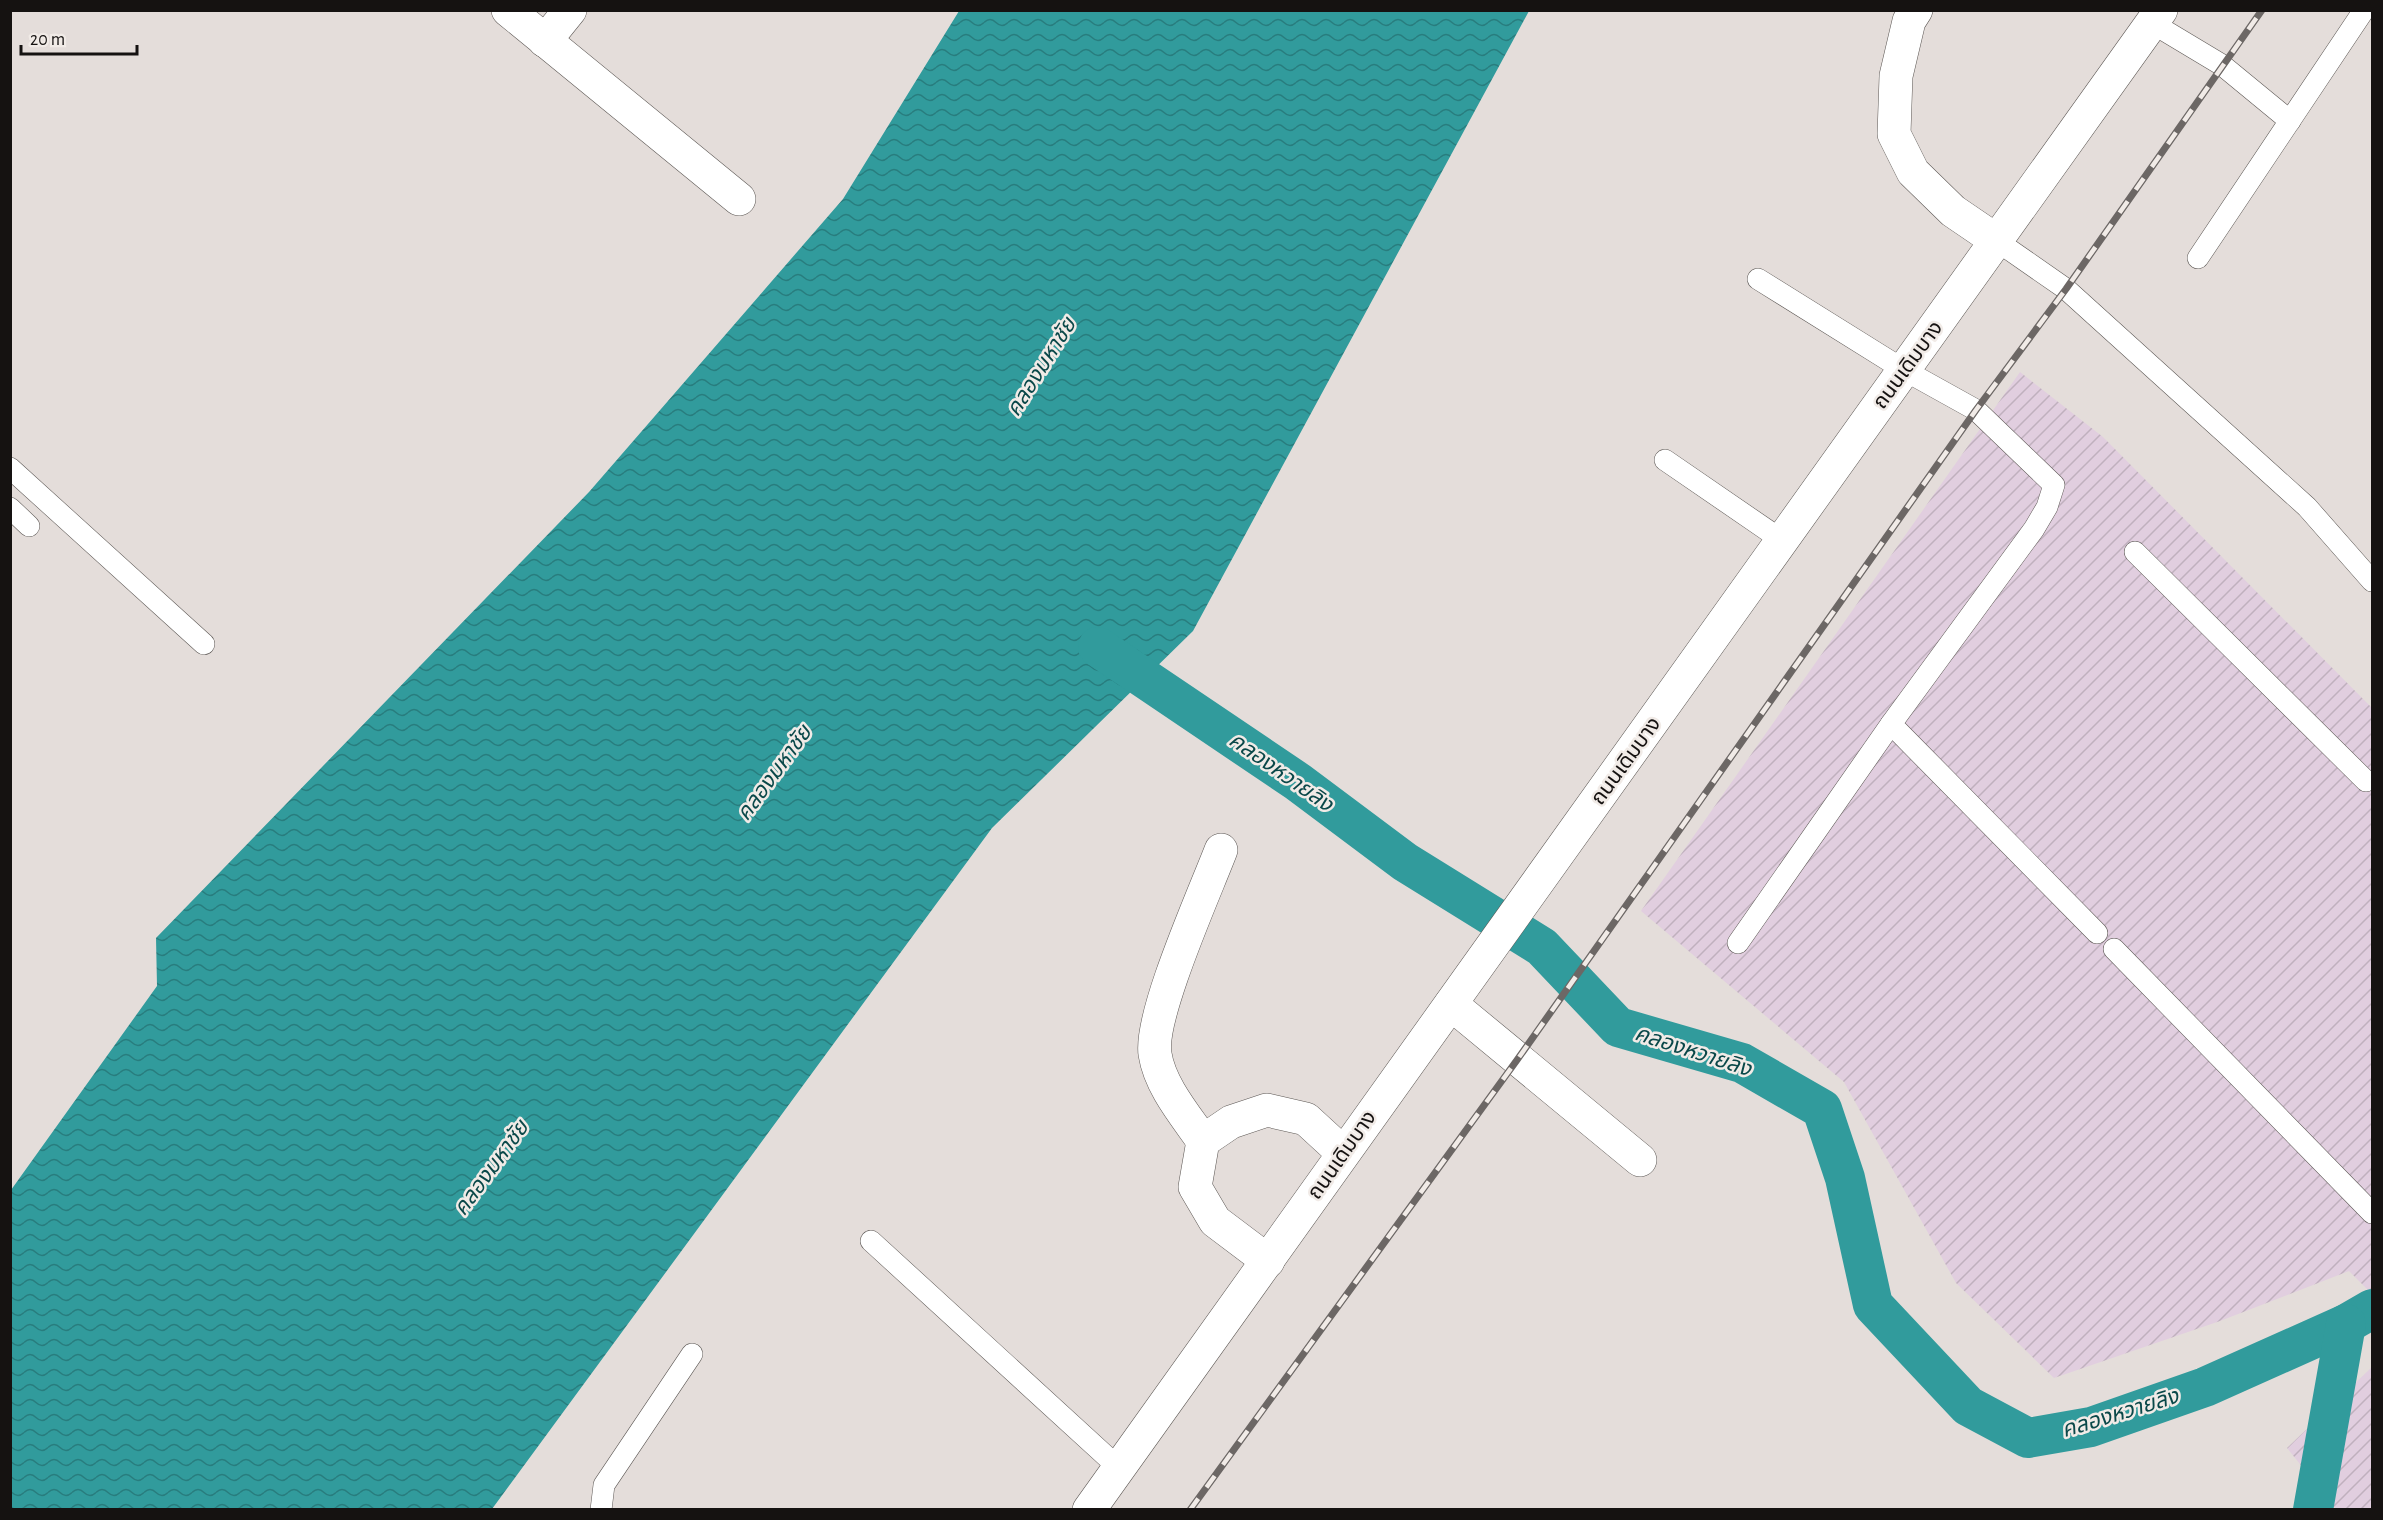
<svg xmlns="http://www.w3.org/2000/svg" width="2383" height="1520" font-family="'Alegreya Sans','Noto Sans Thai',sans-serif">
<defs>
<pattern id="industrial-furrows" width="10" height="10" patternUnits="userSpaceOnUse" patternTransform="scale(1.5)"><rect width="10" height="10" fill="#e1cedf"/><path d="M-1 1l2-2M0 10L10 0M9 11l2-2" fill="none" stroke="#c0b0be"/></pattern>
<pattern id="water-waves" width="16" height="10" patternUnits="userSpaceOnUse" patternTransform="scale(1.5)"><rect width="16" height="10" fill="#319b9c"/><path d="M0 5q4-4 8 0t8 0" fill="none" stroke="#287d7e"/></pattern>
</defs>
<rect width="100%" height="100%" fill="#e4ddda"/>
<g fill="url(#industrial-furrows)">
<path d="M 2020,372 L 2103,437 L 2372,708 L 2372,1294 L 2349,1271 L 2220,1321 L 2054,1378 L 1956,1283 L 1844,1082 L 1641,911 Z"/>
<path d="M 2372,1367 L 2372,1509 L 2336,1509 L 2287,1448 Z"/>
</g>
<path fill="url(#water-waves)" d="M 959,11 L 1529,11 L 1193,631 L 992,828 L 492,1509 L 11,1509 L 11,1190 L 157,986 L 156,938 L 589,492 L 843,199 Z"/>
<g fill="none" stroke-linecap="round" stroke-linejoin="round">
<g stroke="#319b9c" stroke-width="40">
<path d="M 1098,647 L 1298,782 L 1405,862 L 1542,947 L 1618,1027 L 1742,1063 L 1822,1109 L 1845,1178 L 1873,1305 L 1968,1406 L 2028,1438 L 2091,1427 L 2205,1387 L 2346,1324 L 2372,1309"/>
<path d="M 2313,1510 L 2346,1324"/>
</g>
<defs>
<g id="service">
<path d="M 2152,23 L 2222,65 L 2290,121"/>
<path d="M 1997,241 L 2066,289 L 2307,507 L 2372,581"/>
<path d="M 2198,258 L 2364,10"/>
<path d="M 1758,279 L 1904,370 L 1976,410 L 2054,485 L 2047,507 L 2034,529 L 1891,724 L 2097,933"/>
<path d="M 1665,460 L 1783,541"/>
<path d="M 10,468 L 204,644"/>
<path d="M 10,508 L 29,526"/>
<path d="M 2135,552 L 2366,781"/>
<path d="M 1738,943 L 1891,724"/>
<path d="M 2114,949 L 2372,1213"/>
<path d="M 871,1241 L 1119,1468"/>
<path d="M 601,1510 L 604,1485 L 692,1354"/>
</g>
<g id="minor">
<path d="M 508,10 L 739,199"/>
<path d="M 1916,10 L 1909,21 L 1896,76 L 1894,134 L 1913,172 L 1953,211 L 1997,241"/>
<path d="M 545,41 L 570,10"/>
<path d="M 1451,1004 L 1640,1160"/>
<path d="M 1203,1141 C 1185,1115 1160,1086 1155,1054 C 1149,1016 1205,892 1221,850"/>
<path d="M 1268,1261 L 1215,1221 L 1195,1187 L 1203,1141 L 1231,1122 L 1267,1110 L 1306,1119 L 1343,1153"/>
</g>
<path id="tertiary" d="M 1089,1510 L 2161,10"/>
</defs>
<use href="#service" stroke="#5d5855" stroke-width="22"/>
<use href="#minor" stroke="#5d5855" stroke-width="34"/>
<use href="#tertiary" stroke="#5d5855" stroke-width="34"/>
<use href="#service" stroke="#fff" stroke-width="21"/>
<use href="#minor" stroke="#fff" stroke-width="33"/>
<use href="#tertiary" stroke="#fff" stroke-width="33"/>
<defs>
<path id="rail" d="M 1190,1510 L 1517,1060 L 1976,410 L 2066,289 L 2262,10"/>
</defs>
<use href="#rail" stroke="#6c6765" stroke-width="7"/>
<use href="#rail" stroke="#f1ebe7" stroke-width="4.5" stroke-dasharray="14" stroke-linecap="butt"/>
</g>
<g text-anchor="middle" dominant-baseline="central" stroke-width="5" stroke-linejoin="round" paint-order="stroke">
<g font-size="21" fill="#151211" stroke="#f1ebe7">
<text transform="translate(1908 365) rotate(-54)">ถนนเดิมบาง</text>
<text transform="translate(1626 761) rotate(-54)">ถนนเดิมบาง</text>
<text transform="translate(1342 1155) rotate(-55)">ถนนเดิมบาง</text>
</g>
<g font-size="22" font-style="italic" fill="#0a4849" stroke="#f1ebe7">
<text transform="translate(1041 367) rotate(-58)">คลองมหาชัย</text>
<text transform="translate(1281 772) rotate(35)">คลองหวายลิง</text>
<text transform="translate(774 773) rotate(-54)">คลองมหาชัย</text>
<text transform="translate(1693 1051) rotate(18)">คลองหวายลิง</text>
<text transform="translate(491 1168) rotate(-54)">คลองมหาชัย</text>
<text transform="translate(2120 1413) rotate(-17)">คลองหวายลิง</text>
</g>
</g>
<rect width="2383" height="1520" fill="none" stroke="#151211" stroke-width="24"/>
<path d="M21 45v9h116v-9" fill="none" stroke="#151211" stroke-width="3"/>
<text x="30" y="45" font-size="18" fill="#151211" stroke="#f1ebe7" stroke-width="4.5" paint-order="stroke">20 m</text>
</svg>
